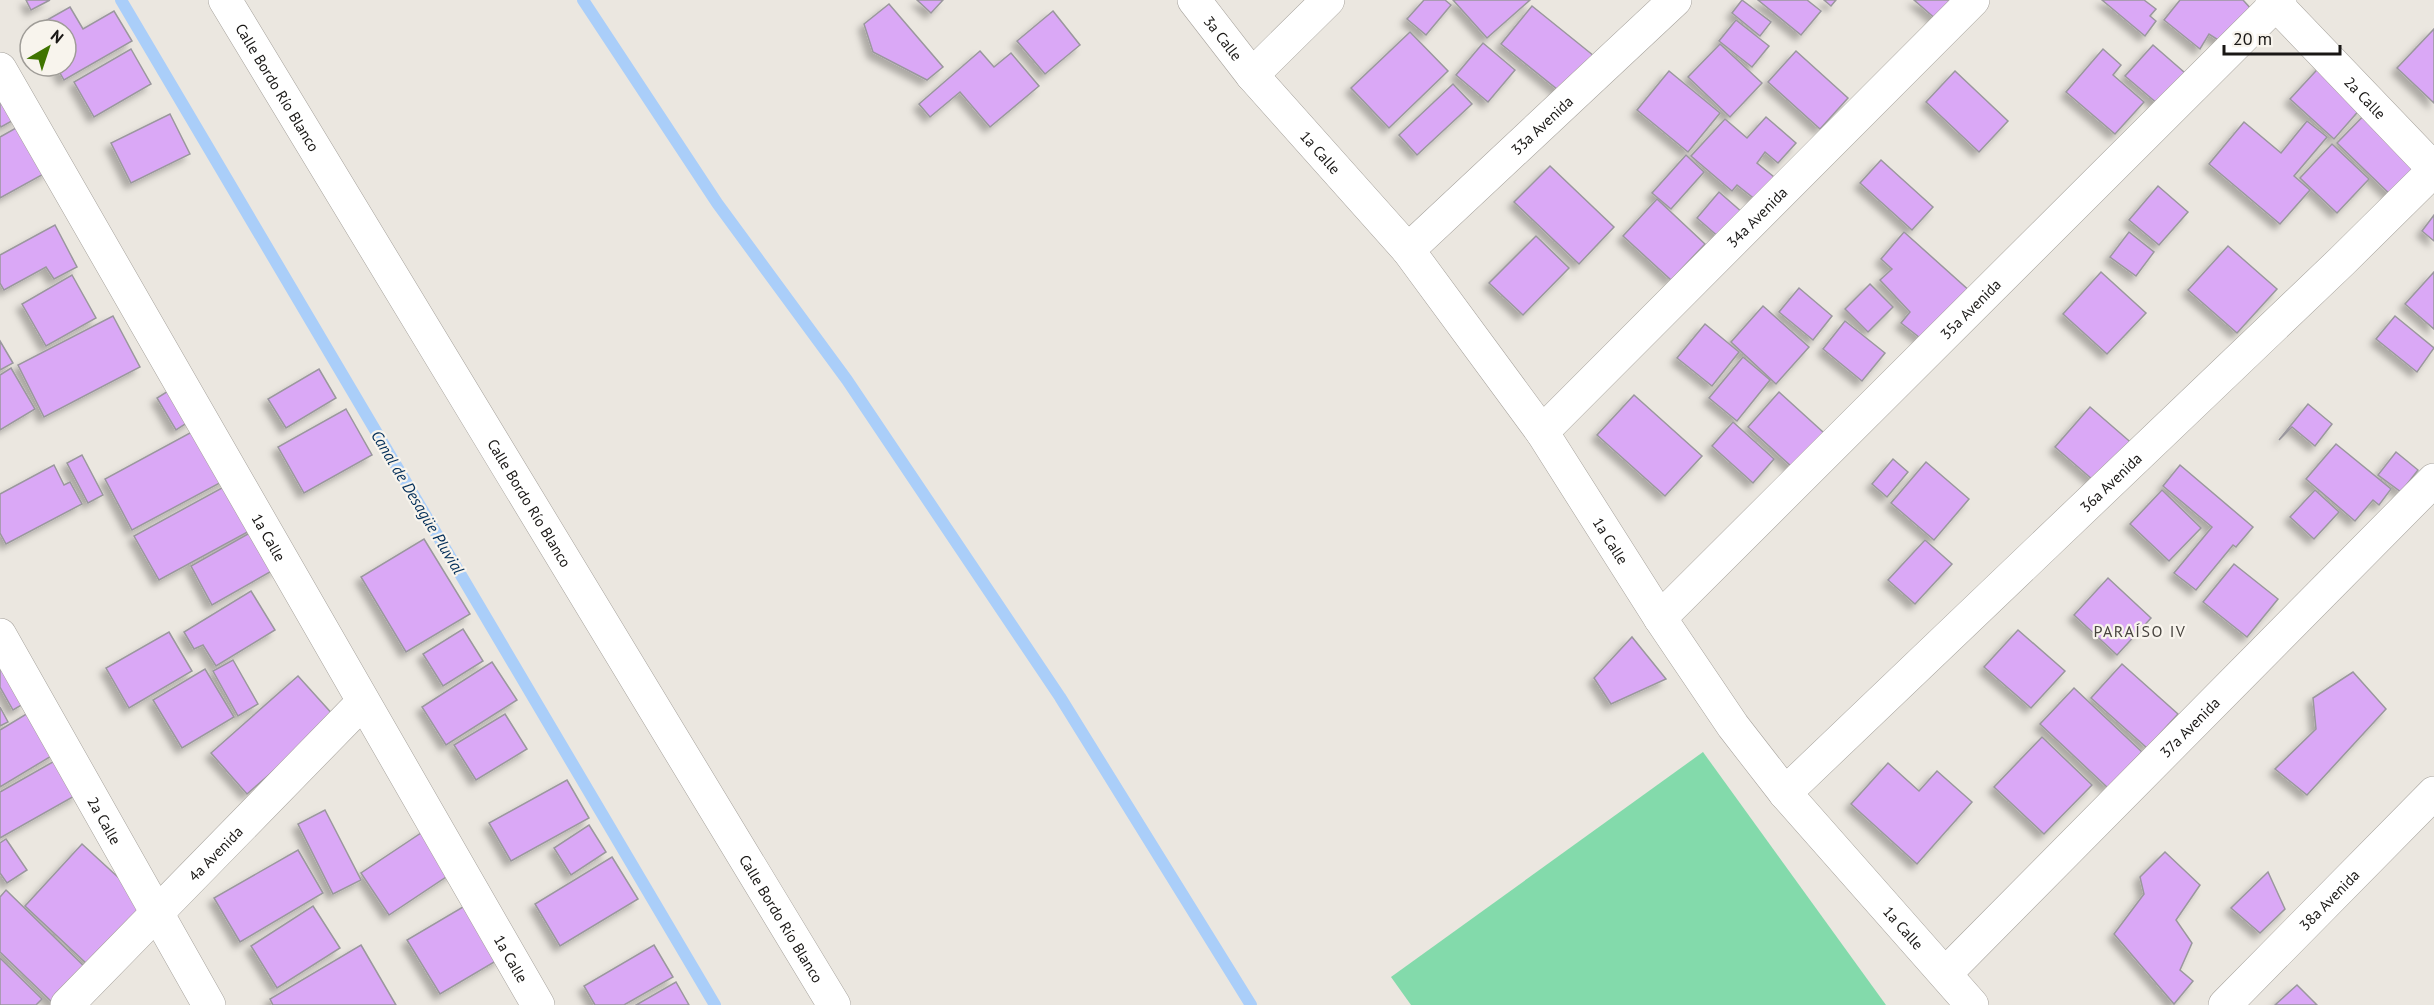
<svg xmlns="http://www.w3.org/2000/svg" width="2434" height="1005" font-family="'PT Sans',sans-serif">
<defs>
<filter id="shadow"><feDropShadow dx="-5.5" dy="5.5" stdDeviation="3" flood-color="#0004"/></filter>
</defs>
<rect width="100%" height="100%" fill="#ebe7e0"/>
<path fill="#83daab" d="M 1703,752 L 1886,1005 L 1411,1005 L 1391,977 Z"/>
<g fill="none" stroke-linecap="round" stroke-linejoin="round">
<g stroke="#aacef9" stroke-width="12">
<path d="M 121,0 L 715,1005"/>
<path d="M 583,0 L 717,203 L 847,380 L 1060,697 L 1251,1005"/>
</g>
</g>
<g fill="#daa8f6" stroke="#9a979d" stroke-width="1.5" filter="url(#shadow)">
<path d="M 26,0 L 50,0 L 31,10 Z"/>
<path d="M 917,0 L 943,0 L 931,13 Z"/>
<path d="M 1424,0 L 1445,0 L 1451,5 L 1426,35 L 1407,19 Z"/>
<path d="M 1453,0 L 1530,0 L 1487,38 Z"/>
<path d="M 1742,0 L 1771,22 L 1760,36 L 1732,13 Z"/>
<path d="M 1758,0 L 1807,0 L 1821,11 L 1801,35 Z"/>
<path d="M 1824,0 L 1836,0 L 1831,6 Z"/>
<path d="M 1914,0 L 1956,0 L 1938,21 Z"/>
<path d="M 2102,0 L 2144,0 L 2156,9 L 2150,16 L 2156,21 L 2145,36 Z"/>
<path d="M 2180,0 L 2243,0 L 2261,20 L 2226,45 L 2209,34 L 2200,49 L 2164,20 Z"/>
<path d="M 889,4 L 943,67 L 927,80 L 873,52 L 864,24 Z"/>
<path d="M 1532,6 L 1599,60 L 1568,98 L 1501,44 Z"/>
<path d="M 70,7 L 83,29 L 114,11 L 132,41 L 64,80 L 56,66 L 66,66 L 66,30 L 33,28 Z"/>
<path d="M 1053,11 L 1080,45 L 1045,74 L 1017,41 Z"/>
<path d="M 1736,20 L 1769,46 L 1752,67 L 1719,41 Z"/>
<path d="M 2434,29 L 2434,103 L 2397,68 Z"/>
<path d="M 1410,32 L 1448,71 L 1389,128 L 1351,88 Z"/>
<path d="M 1483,43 L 1515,70 L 1488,102 L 1456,75 Z"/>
<path d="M 1720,44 L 1762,83 L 1730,117 L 1688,77 Z"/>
<path d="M 2153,45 L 2192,79 L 2165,110 L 2125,76 Z"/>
<path d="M 131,49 L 151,84 L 94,117 L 74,82 Z"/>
<path d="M 2103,49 L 2121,65 L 2113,75 L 2144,102 L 2115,134 L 2066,92 Z"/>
<path d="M 980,51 L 994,67 L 1011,53 L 1039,86 L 990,127 L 960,92 L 930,117 L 919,104 Z"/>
<path d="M 1796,51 L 1848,98 L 1820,129 L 1768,82 Z"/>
<path d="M 2326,60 L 2369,99 L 2334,139 L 2290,99 Z"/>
<path d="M 1669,71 L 1720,113 L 1688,152 L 1637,110 Z"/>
<path d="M 1955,71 L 2008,121 L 1979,152 L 1926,102 Z"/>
<path d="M 0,83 L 19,117 L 1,127 L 0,125 Z"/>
<path d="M 1453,84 L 1472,104 L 1417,155 L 1399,135 Z"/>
<path d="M 2374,105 L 2434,163 L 2398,202 L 2337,143 Z"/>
<path d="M 170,114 L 190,154 L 131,183 L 111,143 Z"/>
<path d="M 1766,117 L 1796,143 L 1778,163 L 1765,152 L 1757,163 L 1784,185 L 1766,208 L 1737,185 L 1732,191 L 1691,156 L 1725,119 L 1747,138 Z"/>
<path d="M 2307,121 L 2327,137 L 2294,176 L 2310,190 L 2280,224 L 2209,164 L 2244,122 L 2281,153 Z"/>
<path d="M 23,124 L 49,171 L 0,198 L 0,137 Z"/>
<path d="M 2332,144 L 2369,179 L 2337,213 L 2300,178 Z"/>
<path d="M 1686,155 L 1704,172 L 1671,209 L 1652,193 Z"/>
<path d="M 1881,160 L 1933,207 L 1912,230 L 1860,183 Z"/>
<path d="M 1550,166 L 1614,227 L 1579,264 L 1514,202 Z"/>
<path d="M 2158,186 L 2188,212 L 2159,245 L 2129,220 Z"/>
<path d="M 1719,192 L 1751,220 L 1729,246 L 1697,218 Z"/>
<path d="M 1657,199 L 1705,244 L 1671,280 L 1623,236 Z"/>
<path d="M 2434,215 L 2434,241 L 2422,231 Z"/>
<path d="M 55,225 L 77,267 L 54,279 L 46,267 L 4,290 L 0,283 L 0,255 Z"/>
<path d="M 1904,232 L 1972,293 L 1924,341 L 1901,323 L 1910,312 L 1880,280 L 1892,269 L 1881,259 Z"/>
<path d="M 2129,232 L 2154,252 L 2136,276 L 2110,257 Z"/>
<path d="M 1536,236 L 1569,268 L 1523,315 L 1489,283 Z"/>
<path d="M 2228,246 L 2277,289 L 2237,333 L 2188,290 Z"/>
<path d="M 2101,272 L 2146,313 L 2107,354 L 2063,314 Z"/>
<path d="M 2434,272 L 2434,329 L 2405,304 Z"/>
<path d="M 72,275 L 96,318 L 46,346 L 22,304 Z"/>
<path d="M 1870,284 L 1893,307 L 1868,332 L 1845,309 Z"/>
<path d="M 1799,288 L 1832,316 L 1813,340 L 1779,312 Z"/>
<path d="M 1763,306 L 1809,347 L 1776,384 L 1731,342 Z"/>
<path d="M 113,316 L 140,367 L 44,417 L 18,365 Z"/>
<path d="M 2395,316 L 2434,348 L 2417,372 L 2376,339 Z"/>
<path d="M 1845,321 L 1885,353 L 1862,381 L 1823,349 Z"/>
<path d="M 1705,324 L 1739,352 L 1712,386 L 1677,358 Z"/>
<path d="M 0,341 L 13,363 L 0,370 Z"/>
<path d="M 1743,357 L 1770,380 L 1737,421 L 1709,398 Z"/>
<path d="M 11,368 L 35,409 L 0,430 L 0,375 Z"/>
<path d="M 319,369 L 336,398 L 286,428 L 268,399 Z"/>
<path d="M 173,388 L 193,419 L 176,430 L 157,398 Z"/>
<path d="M 1779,392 L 1834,442 L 1803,477 L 1748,427 Z"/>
<path d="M 1634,395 L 1702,456 L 1665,496 L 1597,435 Z"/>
<path d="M 2308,404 L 2332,424 L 2315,446 L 2292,427 L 2279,440 Z"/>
<path d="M 2090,407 L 2135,446 L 2101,487 L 2055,447 Z"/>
<path d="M 346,409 L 372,455 L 304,493 L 278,447 Z"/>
<path d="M 1733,422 L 1774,459 L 1753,483 L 1712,446 Z"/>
<path d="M 201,427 L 229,478 L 132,530 L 105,479 Z"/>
<path d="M 2336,444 L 2391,489 L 2379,505 L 2373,500 L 2355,521 L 2306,479 Z"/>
<path d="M 2396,452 L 2418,470 L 2401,492 L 2378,475 Z"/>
<path d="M 82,455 L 103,495 L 88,503 L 67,463 Z"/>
<path d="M 1893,459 L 1908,472 L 1887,497 L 1872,484 Z"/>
<path d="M 1926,462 L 1969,499 L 1934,540 L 1891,503 Z"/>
<path d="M 54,465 L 64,485 L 70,482 L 82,504 L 6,544 L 0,533 L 0,494 Z"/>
<path d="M 2180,465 L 2253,527 L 2236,547 L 2233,545 L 2196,590 L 2174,573 L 2212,527 L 2163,486 Z"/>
<path d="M 231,483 L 255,528 L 159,580 L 134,536 Z"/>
<path d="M 2162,490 L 2201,528 L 2169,561 L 2130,524 Z"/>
<path d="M 2315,490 L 2339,512 L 2314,539 L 2290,517 Z"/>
<path d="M 255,530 L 277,568 L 212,605 L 191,566 Z"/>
<path d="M 424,539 L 470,614 L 406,652 L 361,577 Z"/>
<path d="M 1925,540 L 1952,564 L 1915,604 L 1888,580 Z"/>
<path d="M 2234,564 L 2278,599 L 2247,637 L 2203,602 Z"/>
<path d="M 2108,578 L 2151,618 L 2117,655 L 2074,615 Z"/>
<path d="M 251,591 L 275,630 L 216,666 L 203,645 L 194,649 L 184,632 Z"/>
<path d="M 463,629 L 483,661 L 443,686 L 423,654 Z"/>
<path d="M 2018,630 L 2065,671 L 2031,708 L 1984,667 Z"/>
<path d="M 169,632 L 192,671 L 129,708 L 106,668 Z"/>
<path d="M 1632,637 L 1666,679 L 1611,704 L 1594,678 Z"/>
<path d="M 233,660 L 258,704 L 238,716 L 213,671 Z"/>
<path d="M 492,662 L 517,700 L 446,745 L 422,707 Z"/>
<path d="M 2122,664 L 2178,714 L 2147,748 L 2091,698 Z"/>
<path d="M 5,667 L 25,703 L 13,710 L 0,687 L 0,670 Z"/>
<path d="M 205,669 L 234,717 L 182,748 L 153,700 Z"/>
<path d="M 2353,672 L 2386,709 L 2307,795 L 2275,769 L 2316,729 L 2313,698 Z"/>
<path d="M 298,676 L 335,717 L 247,794 L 211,753 Z"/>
<path d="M 2074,688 L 2142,752 L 2108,788 L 2040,724 Z"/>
<path d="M 0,707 L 8,722 L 0,726 Z"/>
<path d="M 33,710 L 58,752 L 0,787 L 0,730 Z"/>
<path d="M 505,714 L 527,749 L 476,780 L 454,745 Z"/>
<path d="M 2042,737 L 2092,785 L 2044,834 L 1994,787 Z"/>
<path d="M 58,759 L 78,794 L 0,838 L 0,792 Z"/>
<path d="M 1888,763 L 1919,791 L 1937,771 L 1972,802 L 1917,864 L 1851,804 Z"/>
<path d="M 567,780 L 589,818 L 511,861 L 489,823 Z"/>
<path d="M 325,810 L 361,880 L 333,894 L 298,824 Z"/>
<path d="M 589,825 L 606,852 L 571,875 L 554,848 Z"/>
<path d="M 430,827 L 458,869 L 389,915 L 361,873 Z"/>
<path d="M 6,839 L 27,870 L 7,883 L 0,873 L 0,843 Z"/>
<path d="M 82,844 L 146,903 L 88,965 L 25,906 Z"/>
<path d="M 298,850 L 323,893 L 240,942 L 214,898 Z"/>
<path d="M 2165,852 L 2200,885 L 2176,920 L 2192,943 L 2180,970 L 2193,981 L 2174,1004 L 2114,934 L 2144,894 L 2140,877 Z"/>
<path d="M 612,857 L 638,899 L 560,946 L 535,904 Z"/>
<path d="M 2268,872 L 2285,909 L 2260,933 L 2231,908 Z"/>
<path d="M 6,890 L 89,971 L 55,1005 L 0,952 L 0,897 Z"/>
<path d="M 468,904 L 501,958 L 440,994 L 407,940 Z"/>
<path d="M 313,906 L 340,948 L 277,988 L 251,946 Z"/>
<path d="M 361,945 L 396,1005 L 273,1005 L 270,999 Z"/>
<path d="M 654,945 L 673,977 L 624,1005 L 595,1005 L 584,986 Z"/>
<path d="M 0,958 L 42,999 L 36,1005 L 0,1005 Z"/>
<path d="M 676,982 L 689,1005 L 636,1005 Z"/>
<path d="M 2297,985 L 2317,1005 L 2275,1005 Z"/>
</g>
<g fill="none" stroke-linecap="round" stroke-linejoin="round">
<defs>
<g id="street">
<path id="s1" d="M 225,0 L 834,1005"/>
<path id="s2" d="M 1194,0 L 1252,75 L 1408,250 L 1542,432 L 1660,618 L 1733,726 L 1785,793 L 1972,1005"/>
<path id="s3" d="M 2272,0 L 2434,169"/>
<path id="s4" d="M 0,69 L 538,1005"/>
<path d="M 1252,75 L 1328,0"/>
<path id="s5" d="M 1408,250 L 1675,0"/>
<path id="s6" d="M 1542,432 L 1973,0"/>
<path id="s7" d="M 1660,618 L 2280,0"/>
<path id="s8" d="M 0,635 L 209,1005"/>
<path id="s9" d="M 1785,793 L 2342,261 L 2434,170"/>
<path id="s10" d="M 1946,973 L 2434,480"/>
<path id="s11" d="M 67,1005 L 363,702"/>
<path id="s12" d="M 2225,1005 L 2434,793"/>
</g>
</defs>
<use href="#street" stroke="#a6a29c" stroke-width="34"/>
<use href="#street" stroke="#fff" stroke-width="33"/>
</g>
<g text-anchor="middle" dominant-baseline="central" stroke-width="4.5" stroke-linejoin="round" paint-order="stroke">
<g font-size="15" fill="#191715" stroke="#f8f4ed">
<text stroke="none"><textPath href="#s2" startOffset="48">3a Calle</textPath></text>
<text stroke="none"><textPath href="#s1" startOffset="102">Calle Bordo Río Blanco</textPath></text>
<text stroke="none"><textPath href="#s3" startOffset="135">2a Calle</textPath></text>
<text stroke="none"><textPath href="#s5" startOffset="183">33a Avenida</textPath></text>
<text stroke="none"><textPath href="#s2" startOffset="198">1a Calle</textPath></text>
<text stroke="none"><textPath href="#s6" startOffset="304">34a Avenida</textPath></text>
<text stroke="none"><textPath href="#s7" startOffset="438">35a Avenida</textPath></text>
<text stroke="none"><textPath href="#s9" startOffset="450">36a Avenida</textPath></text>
<text stroke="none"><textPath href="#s1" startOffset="588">Calle Bordo Río Blanco</textPath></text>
<text stroke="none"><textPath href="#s4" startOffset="540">1a Calle</textPath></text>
<text stroke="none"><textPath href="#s2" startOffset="684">1a Calle</textPath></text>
<text stroke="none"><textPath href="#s10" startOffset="346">37a Avenida</textPath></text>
<text stroke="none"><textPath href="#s8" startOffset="213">2a Calle</textPath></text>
<text stroke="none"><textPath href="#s11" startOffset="212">4a Avenida</textPath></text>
<text stroke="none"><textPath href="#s12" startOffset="148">38a Avenida</textPath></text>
<text stroke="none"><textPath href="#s1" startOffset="1074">Calle Bordo Río Blanco</textPath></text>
<text stroke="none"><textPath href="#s2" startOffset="1170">1a Calle</textPath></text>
<text stroke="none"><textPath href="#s4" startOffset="1026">1a Calle</textPath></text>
</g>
<g font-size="16" font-style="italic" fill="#022e59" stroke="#f8f4ed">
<text transform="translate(418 502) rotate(59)">Canal de Desagüe Pluvial</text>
</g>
<g font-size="16" letter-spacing="1.5" fill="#47433e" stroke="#f8f4ed">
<text x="2140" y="631">PARAÍSO IV</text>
</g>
</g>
<g transform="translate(48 48) rotate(39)"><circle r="28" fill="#f8f4ed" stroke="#9f9c97" stroke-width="1.5"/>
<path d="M0-4.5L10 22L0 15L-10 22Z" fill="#3f7400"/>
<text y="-9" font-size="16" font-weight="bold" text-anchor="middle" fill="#191715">N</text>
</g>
<path d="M2224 45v9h116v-9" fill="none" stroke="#191715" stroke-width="3"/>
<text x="2233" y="45" font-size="18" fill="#191715" stroke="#f8f4ed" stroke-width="4.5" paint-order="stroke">20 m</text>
</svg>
